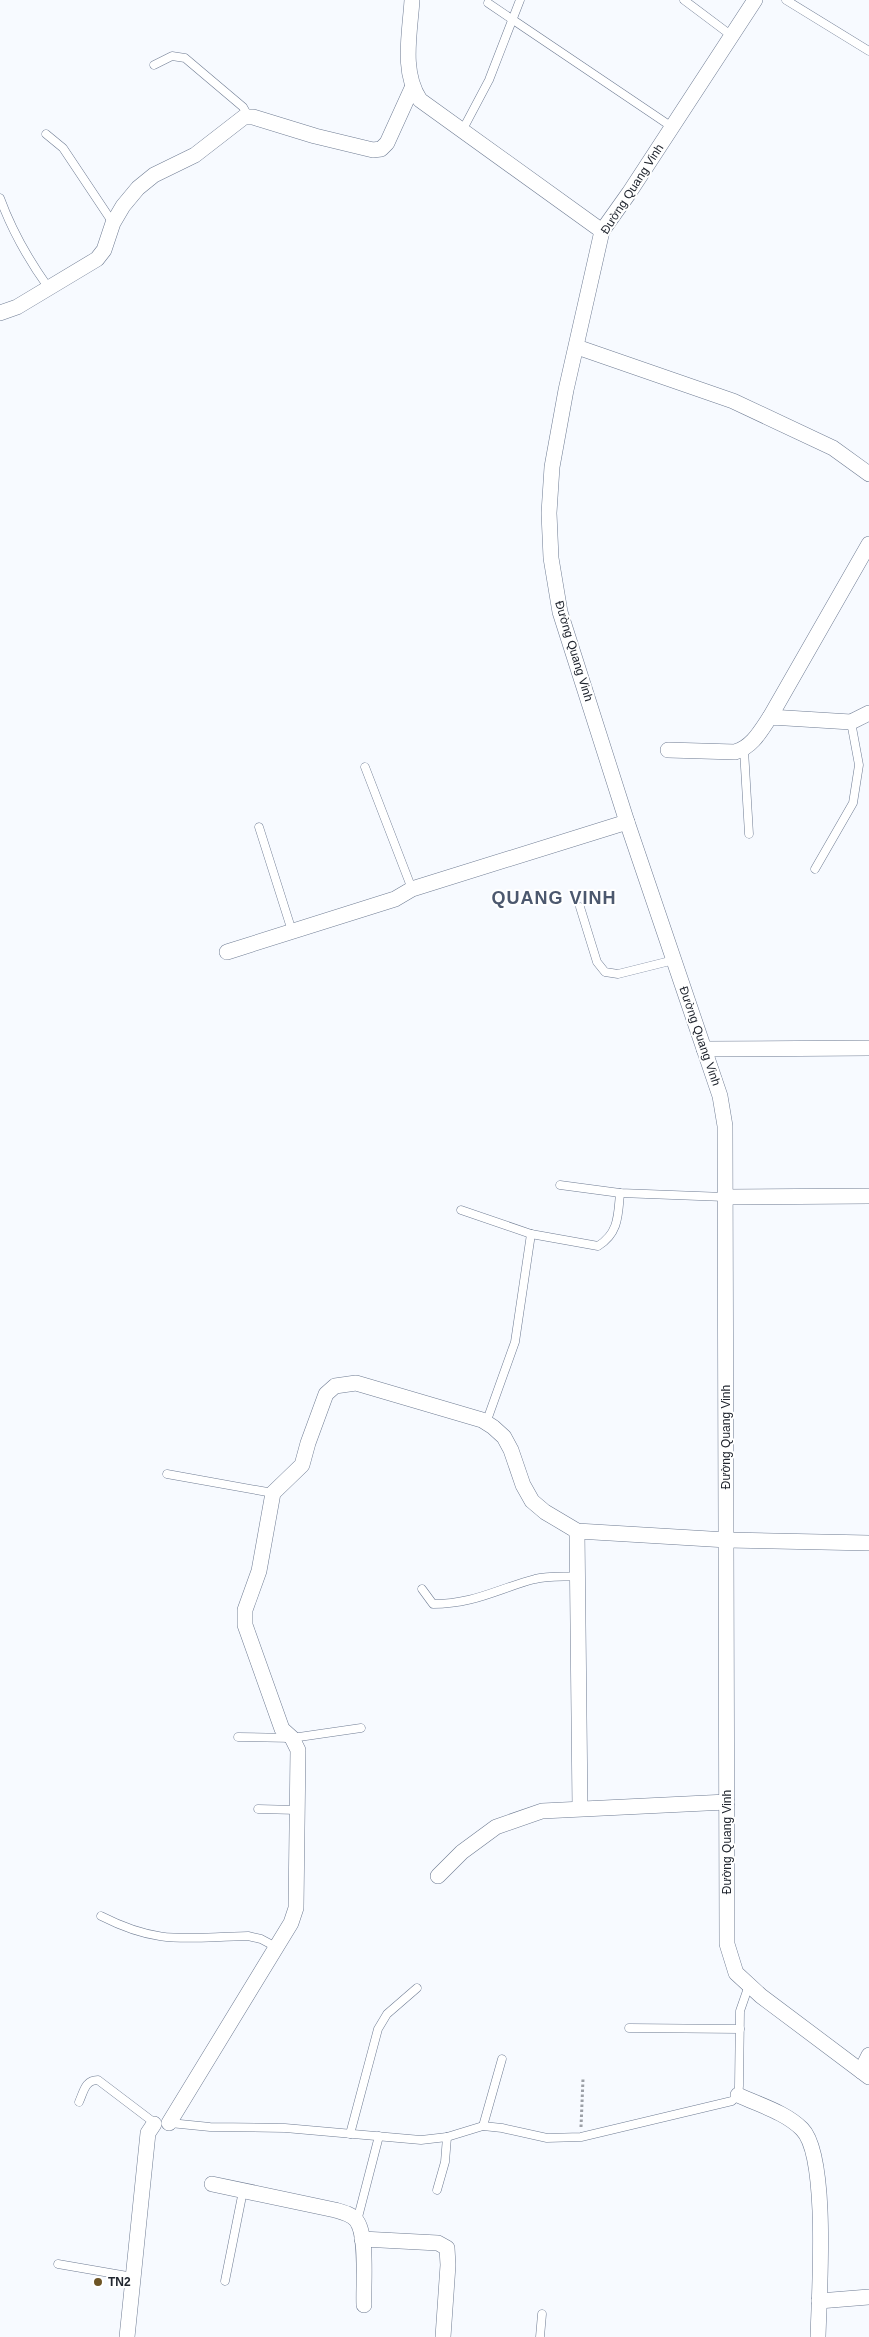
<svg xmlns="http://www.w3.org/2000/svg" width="869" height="2337" font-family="Arial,sans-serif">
<rect width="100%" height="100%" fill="#f7faff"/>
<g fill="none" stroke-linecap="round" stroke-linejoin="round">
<defs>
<g id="lane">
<path d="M 684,0 L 732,36"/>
<path d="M 786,0 L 869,51"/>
<path d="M 488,3 L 672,127"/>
<path d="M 154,65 L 172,56 L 185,58 L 243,107 L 248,116"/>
<path d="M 462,131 L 489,80 L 520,0"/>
<path d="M 46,134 L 63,148 L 113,223"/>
<path d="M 0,198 C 12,231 28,259 48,287"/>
<path d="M 744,750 L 749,834"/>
<path d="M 365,767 L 412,889"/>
<path d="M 259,827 L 292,931"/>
<path d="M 815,869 L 853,803 L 859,765 L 851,722"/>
<path d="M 580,907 L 597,962 L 605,972 L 618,974 L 674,960"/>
<path d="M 560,1185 L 620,1193 L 725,1197"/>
<path d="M 461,1210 L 531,1234 L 598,1246 C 619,1233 618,1215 620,1193"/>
<path d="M 486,1423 L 515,1342 L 531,1234"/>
<path d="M 167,1474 L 273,1493"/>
<path d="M 422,1589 L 433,1604 C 474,1604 497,1589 535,1579 C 548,1576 564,1577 578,1576"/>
<path d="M 238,1737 L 292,1738 L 361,1728"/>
<path d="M 258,1809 L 297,1810"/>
<path d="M 101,1916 C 160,1946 186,1937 248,1936 L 261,1939 L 276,1947"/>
<path d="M 629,2028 L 740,2029"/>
<path d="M 79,2102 C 84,2091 85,2080 98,2080 L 156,2124"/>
<path d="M 170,2123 L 210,2127 L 285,2128 L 421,2140 L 447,2137 L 483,2126 L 502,2128 L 547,2138 L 581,2137 L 732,2101 L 738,2095 L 739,2086 L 740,2011 L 749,1985"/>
<path d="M 483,2126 L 502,2059"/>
<path d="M 350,2134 L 378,2029 L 387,2014 L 417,1988"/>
<path d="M 437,2190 L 445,2162 L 447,2137"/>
<path d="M 357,2221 L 379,2136"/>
<path d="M 58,2264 L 133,2277"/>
<path d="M 225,2281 L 243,2191"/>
<path d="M 540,2337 L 542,2314"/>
</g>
<g id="street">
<path d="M 412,0 C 410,33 401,72 420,100 L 602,231"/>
<path d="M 755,0 L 629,193 L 602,231 L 566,390 L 552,467 L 549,513 L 551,558 L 560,612 L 627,822 L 720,1096 L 725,1126 L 727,1944 L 736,1973 L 761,1996 L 869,2077"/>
<path d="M 0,313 L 17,307 L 97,259 L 104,250 L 113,223 L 123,206 L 138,188 L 154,175 L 195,155 L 244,117 L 253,117 L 315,136 L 373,150 L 381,149 L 387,143 L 412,88"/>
<path d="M 577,347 L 733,401 L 833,448 L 869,474"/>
<path d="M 770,717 L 869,544"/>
<path d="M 668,750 L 735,752 C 752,747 760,732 770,717 L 851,722 L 869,713"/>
<path d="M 227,952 L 395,899 L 412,889 L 627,822"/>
<path d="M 704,1049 L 869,1048"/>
<path d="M 725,1197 L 869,1196"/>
<path d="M 577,1531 L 580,1808"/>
<path d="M 438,1876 L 462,1852 L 496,1827 L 542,1811 L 727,1802"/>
<path d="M 861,2071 L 869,2055"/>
<path d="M 738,2095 C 759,2105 785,2112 802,2129 C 829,2156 819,2296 818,2337"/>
<path d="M 169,2123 L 291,1923 L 296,1908 L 298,1750 L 292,1738 L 282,1729 L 245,1625 L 245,1610 L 259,1571 L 273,1493 L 302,1465 L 308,1443 L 326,1394 L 335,1386 L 356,1383 L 482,1420 L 493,1427 L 504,1437 L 511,1450 L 523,1485 L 532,1501 L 545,1512 L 577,1531 L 727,1540 L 869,1543"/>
<path d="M 212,2184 L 335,2210 C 342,2212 351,2214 356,2220 C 368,2234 363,2287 364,2305"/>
<path d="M 362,2239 L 438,2243 L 447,2248 L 448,2265 L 443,2337"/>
<path d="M 819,2301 L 869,2297"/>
<path d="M 127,2337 L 148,2133 L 154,2124"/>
</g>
</defs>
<use href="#lane" stroke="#6f7c93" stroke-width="9"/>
<use href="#street" stroke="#6f7c93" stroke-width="16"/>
<path stroke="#9b9fa6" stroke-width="3" stroke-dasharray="2.5 2.5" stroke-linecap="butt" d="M 581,2127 L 583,2079"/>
<use href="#lane" stroke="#fff" stroke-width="8"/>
<use href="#street" stroke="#fff" stroke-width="15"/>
</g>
<circle fill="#6d5425" stroke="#fff" stroke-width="2" cx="98" cy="2282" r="5"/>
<g text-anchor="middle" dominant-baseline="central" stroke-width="4" stroke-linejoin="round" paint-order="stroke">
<g font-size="12" fill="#21262f" stroke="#fff">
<text transform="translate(632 189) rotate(-57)">Đường Quang Vinh</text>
<text transform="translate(574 651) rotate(73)">Đường Quang Vinh</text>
<text transform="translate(700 1036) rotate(71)">Đường Quang Vinh</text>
<text transform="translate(726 1437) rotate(-90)">Đường Quang Vinh</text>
<text transform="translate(727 1842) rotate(-90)">Đường Quang Vinh</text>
</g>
<g font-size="12" font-weight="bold" fill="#21262f" stroke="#fff" text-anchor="start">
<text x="108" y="2282">TN2</text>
</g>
<g font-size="18" font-weight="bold" letter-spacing="1" fill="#4c586e" stroke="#fff">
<text x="554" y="898">QUANG VINH</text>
</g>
</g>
</svg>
